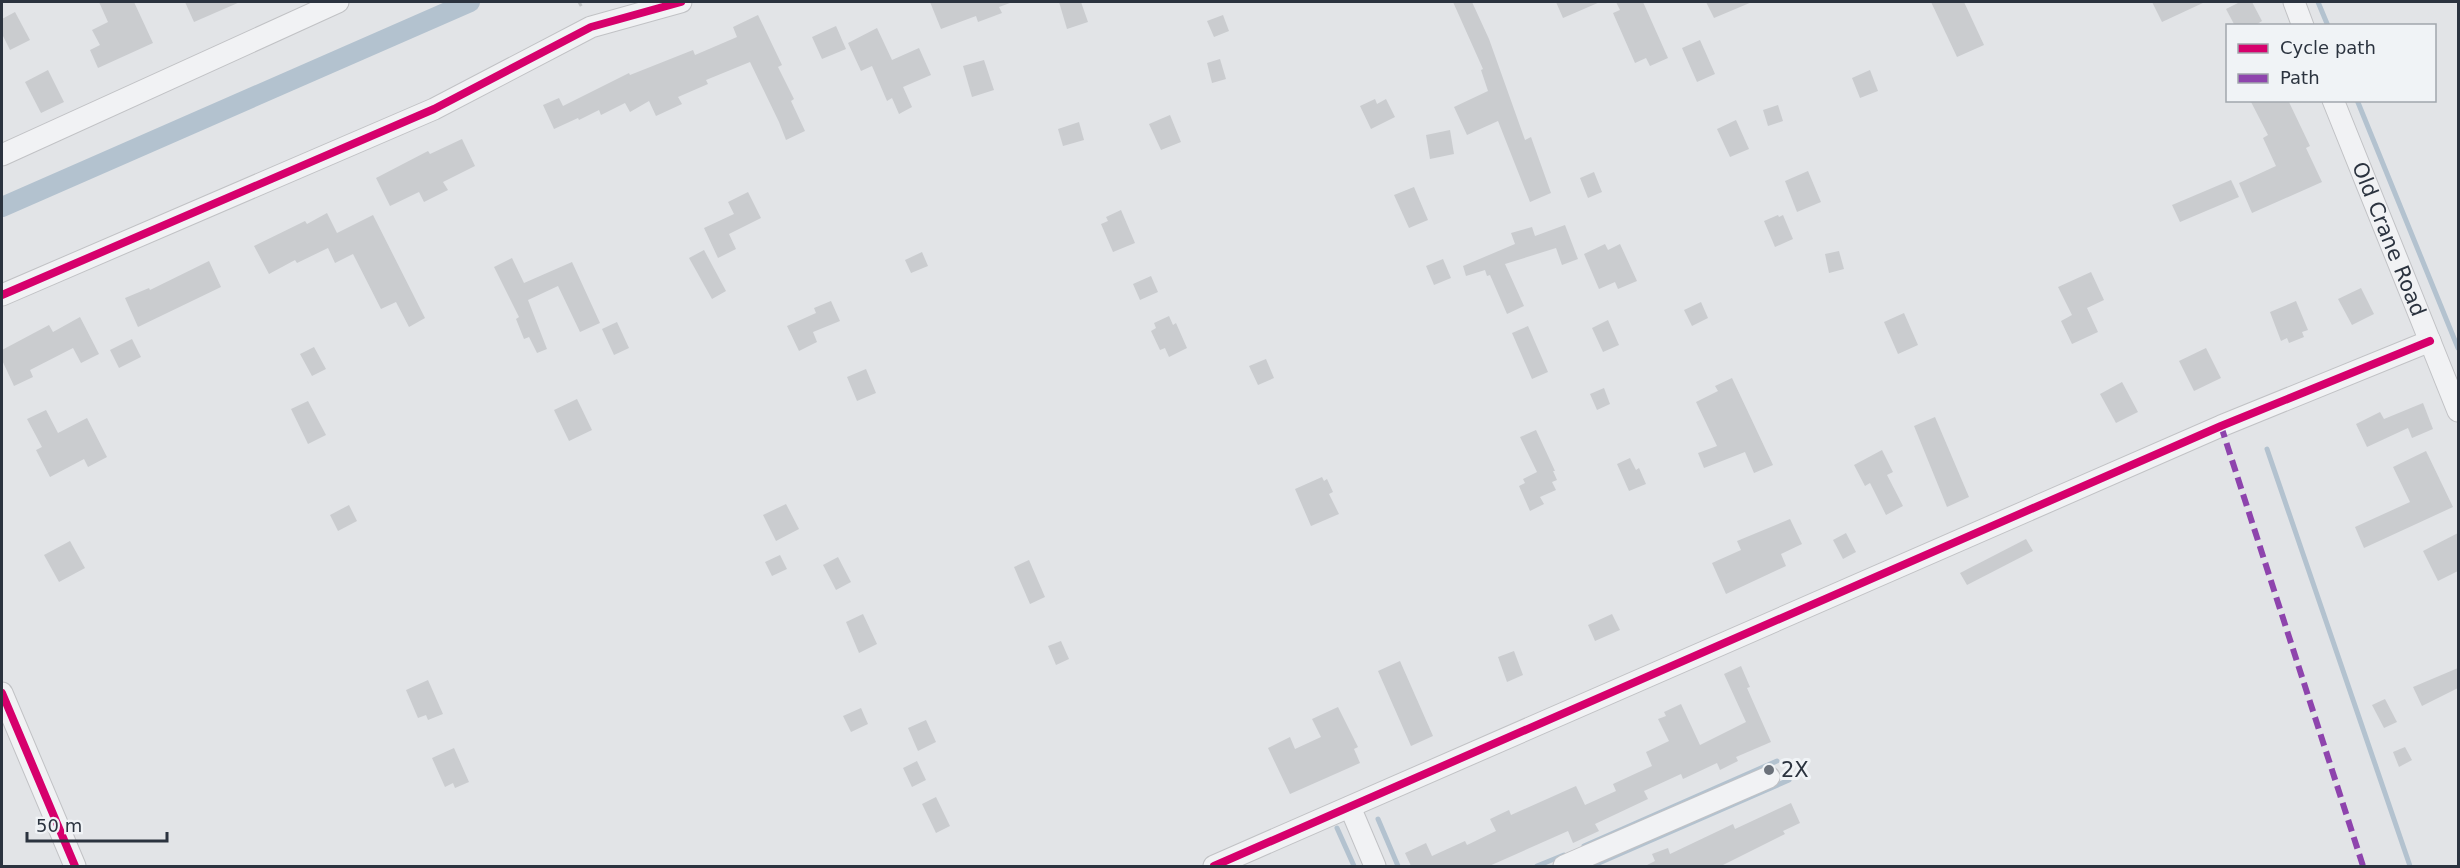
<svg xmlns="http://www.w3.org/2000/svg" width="2460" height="868" font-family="'DejaVu Sans',sans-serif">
<rect width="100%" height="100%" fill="#e2e4e7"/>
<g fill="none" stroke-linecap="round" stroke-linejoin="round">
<g stroke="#b3c2cf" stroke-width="5">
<path d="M 2318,2 L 2328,26"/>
<path d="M 2357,100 L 2458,348"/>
<path d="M 2267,449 L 2410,866"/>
<path d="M 1378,819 L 1398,866"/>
<path d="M 1337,828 L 1354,866"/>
<path d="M 1584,846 L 1777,761"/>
<path d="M 1537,866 L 1564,855"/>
<path d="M 1592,866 L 1789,780"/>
</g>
<path stroke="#b3c2cf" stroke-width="20" d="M 2,207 L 470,2"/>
</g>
<g fill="#cacccf">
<path d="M 99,2 L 134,2 L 153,43 L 98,68 L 90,50 L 100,45 L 92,30 L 108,22 Z"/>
<path d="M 185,2 L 240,2 L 194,22 Z"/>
<path d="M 930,2 L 1010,2 L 1010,3 L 999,7 L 1002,13 L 978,22 L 976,16 L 941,29 Z"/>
<path d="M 1059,2 L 1081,2 L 1088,22 L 1067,29 Z"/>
<path d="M 1453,2 L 1472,2 L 1489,39 L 1525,140 L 1531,137 L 1551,193 L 1530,202 L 1498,121 L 1467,135 L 1454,107 L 1488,91 L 1481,70 L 1483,69 Z"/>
<path d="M 1556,2 L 1600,2 L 1563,18 Z"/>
<path d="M 1616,2 L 1643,2 L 1668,58 L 1650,66 L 1646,58 L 1635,63 L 1613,13 L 1620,10 Z"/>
<path d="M 1706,2 L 1752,2 L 1714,18 Z"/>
<path d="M 1931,2 L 1964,2 L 1984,45 L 1957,57 Z"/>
<path d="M 2152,2 L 2205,2 L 2162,22 Z"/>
<path d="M 2240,2 L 2252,2 L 2262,21 L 2254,26 L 2235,26 L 2226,9 Z"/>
<path d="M 15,12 L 30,40 L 10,50 L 2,34 L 2,19 Z"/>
<path d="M 758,15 L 782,65 L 778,67 L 794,99 L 791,101 L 805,131 L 786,140 L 779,122 L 750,62 L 706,80 L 708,84 L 678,97 L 682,104 L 656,116 L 649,101 L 630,112 L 625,103 L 601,115 L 599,110 L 579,120 L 578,118 L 554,129 L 543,105 L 559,98 L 563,106 L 629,73 L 630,75 L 693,50 L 695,55 L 737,37 L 733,27 Z"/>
<path d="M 1223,15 L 1229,31 L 1214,37 L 1207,21 Z"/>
<path d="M 836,26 L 846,49 L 822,59 L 812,37 Z"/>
<path d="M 877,28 L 892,60 L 919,48 L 931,75 L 903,87 L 912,107 L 899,114 L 892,98 L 887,101 L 872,66 L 861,71 L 848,43 Z"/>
<path d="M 1700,40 L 1715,74 L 1697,82 L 1682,48 Z"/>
<path d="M 1220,59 L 1226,79 L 1212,83 L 1207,63 Z"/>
<path d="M 984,60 L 994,90 L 972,97 L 963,66 Z"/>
<path d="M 48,70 L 64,102 L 41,113 L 25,82 Z"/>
<path d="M 1870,70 L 1878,91 L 1860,98 L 1852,78 Z"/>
<path d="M 1375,99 L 1377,104 L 1386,99 L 1395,117 L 1371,129 L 1360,106 Z"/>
<path d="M 2250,100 L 2288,100 L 2310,146 L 2306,148 L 2322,182 L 2252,213 L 2239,183 L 2276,166 L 2263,138 L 2268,135 Z"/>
<path d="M 1778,105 L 1783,121 L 1768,126 L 1763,110 Z"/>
<path d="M 1170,115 L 1181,142 L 1161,150 L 1149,124 Z"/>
<path d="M 1736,120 L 1749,149 L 1730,157 L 1717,129 Z"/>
<path d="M 1079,122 L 1084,140 L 1063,146 L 1058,129 Z"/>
<path d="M 1450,130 L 1454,154 L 1430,159 L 1426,135 Z"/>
<path d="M 462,139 L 475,166 L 443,182 L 448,190 L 424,202 L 419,192 L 390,206 L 376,178 L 428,151 L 430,154 Z"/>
<path d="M 1808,171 L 1821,202 L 1797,212 L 1785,181 Z"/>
<path d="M 1594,172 L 1602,192 L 1588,198 L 1580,178 Z"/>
<path d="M 2231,180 L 2239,197 L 2180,222 L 2172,205 Z"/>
<path d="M 1414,187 L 1428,220 L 1409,228 L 1394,195 Z"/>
<path d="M 748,192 L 761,218 L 729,234 L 736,249 L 718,258 L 704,228 L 734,214 L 728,202 Z"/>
<path d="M 1121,210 L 1135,243 L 1113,252 L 1101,224 L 1108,221 L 1106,217 Z"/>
<path d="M 327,213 L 337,233 L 373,215 L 425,318 L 409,327 L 396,302 L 381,309 L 353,254 L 335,263 L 328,248 L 297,263 L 295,260 L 269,274 L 254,246 L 305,221 L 307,224 Z"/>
<path d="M 1778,215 L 1779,217 L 1783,215 L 1793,239 L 1775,247 L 1764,221 Z"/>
<path d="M 1565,225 L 1578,259 L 1562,265 L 1556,248 L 1505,264 L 1524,306 L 1507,314 L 1490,275 L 1487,276 L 1485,270 L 1466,276 L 1463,266 L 1515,244 L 1511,233 L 1532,227 L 1535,236 Z"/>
<path d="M 1605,244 L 1608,250 L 1620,244 L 1637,281 L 1618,289 L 1615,282 L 1599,289 L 1584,254 Z"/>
<path d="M 704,250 L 726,291 L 712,299 L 689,258 Z"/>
<path d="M 1839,251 L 1844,269 L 1829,273 L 1825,254 Z"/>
<path d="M 922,252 L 928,266 L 911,273 L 905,260 Z"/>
<path d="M 512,258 L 524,283 L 572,262 L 600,323 L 580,332 L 558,286 L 528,300 L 547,349 L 537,353 L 529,337 L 524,339 L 516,319 L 519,317 L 494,267 Z"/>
<path d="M 1443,259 L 1451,278 L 1434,285 L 1426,266 Z"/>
<path d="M 209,261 L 221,287 L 138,327 L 125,298 L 149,288 L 150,290 Z"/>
<path d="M 2091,272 L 2104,300 L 2087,308 L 2098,332 L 2072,344 L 2061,321 L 2072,315 L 2058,287 Z"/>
<path d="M 1151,276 L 1158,292 L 1140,300 L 1133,284 Z"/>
<path d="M 2361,288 L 2374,314 L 2352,325 L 2338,299 Z"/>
<path d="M 831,301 L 840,321 L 813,332 L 817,342 L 799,351 L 787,326 L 816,313 L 814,308 Z"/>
<path d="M 2296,301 L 2308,330 L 2302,332 L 2304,337 L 2289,343 L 2287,338 L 2281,341 L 2270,312 Z"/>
<path d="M 1701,302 L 1708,318 L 1692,326 L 1684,310 Z"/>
<path d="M 1904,313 L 1918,345 L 1898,354 L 1884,322 Z"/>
<path d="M 1169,316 L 1173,325 L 1176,323 L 1187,348 L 1169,357 L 1165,348 L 1160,350 L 1151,331 L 1156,328 L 1154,323 Z"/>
<path d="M 80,317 L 99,354 L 81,363 L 73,348 L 30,370 L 33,377 L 14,386 L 2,360 L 2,350 L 49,325 L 53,332 Z"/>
<path d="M 1608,320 L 1619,345 L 1603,352 L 1592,328 Z"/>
<path d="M 617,322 L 629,348 L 614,355 L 602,329 Z"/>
<path d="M 1528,326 L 1548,372 L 1532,379 L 1512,333 Z"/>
<path d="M 132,339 L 141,357 L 119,368 L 110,350 Z"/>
<path d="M 314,347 L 326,369 L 312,376 L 300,354 Z"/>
<path d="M 2206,348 L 2221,378 L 2194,391 L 2179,361 Z"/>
<path d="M 1266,359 L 1274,378 L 1258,385 L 1249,366 Z"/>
<path d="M 866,369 L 876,393 L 857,401 L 847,377 Z"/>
<path d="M 1732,378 L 1773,465 L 1754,473 L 1745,452 L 1704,468 L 1698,453 L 1717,446 L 1696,402 L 1718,391 L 1715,386 Z"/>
<path d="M 2122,382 L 2138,412 L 2116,423 L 2100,394 Z"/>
<path d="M 1604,388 L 1610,404 L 1597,410 L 1590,394 Z"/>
<path d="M 577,399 L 592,430 L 569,441 L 554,410 Z"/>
<path d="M 308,401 L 326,435 L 308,444 L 291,409 Z"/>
<path d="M 2423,403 L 2433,429 L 2412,438 L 2408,428 L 2367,447 L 2356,424 L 2380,412 L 2384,419 Z"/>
<path d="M 46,410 L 58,433 L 87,418 L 107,457 L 88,467 L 84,459 L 50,477 L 36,450 L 42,447 L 27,419 Z"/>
<path d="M 1935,417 L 1969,497 L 1947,507 L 1914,426 Z"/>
<path d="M 1536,430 L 1555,471 L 1553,471 L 1557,480 L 1552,482 L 1556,490 L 1540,497 L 1544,504 L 1530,511 L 1519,486 L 1525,483 L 1523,479 L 1537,472 L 1520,437 Z"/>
<path d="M 1882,450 L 1893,472 L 1887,475 L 1903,506 L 1886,515 L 1870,483 L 1865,486 L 1854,465 Z"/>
<path d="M 2426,451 L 2453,507 L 2364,548 L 2355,527 L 2410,502 L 2393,467 Z"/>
<path d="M 1630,458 L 1636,470 L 1639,468 L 1646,484 L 1629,491 L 1617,464 Z"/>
<path d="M 1322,477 L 1324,481 L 1327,479 L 1333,492 L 1329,494 L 1339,514 L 1311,526 L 1295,489 Z"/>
<path d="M 786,504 L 799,529 L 776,541 L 763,515 Z"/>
<path d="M 349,505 L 357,521 L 338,531 L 330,515 Z"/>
<path d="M 1790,519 L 1802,544 L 1781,554 L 1786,566 L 1726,594 L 1712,563 L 1741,550 L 1737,541 Z"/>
<path d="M 1846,533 L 1856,552 L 1843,559 L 1833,540 Z"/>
<path d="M 2458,533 L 2458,571 L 2438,581 L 2423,551 Z"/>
<path d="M 2026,539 L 2033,551 L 1967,585 L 1960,573 Z"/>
<path d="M 70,541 L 85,568 L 59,582 L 44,555 Z"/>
<path d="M 780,555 L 787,569 L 772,576 L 765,562 Z"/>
<path d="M 838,557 L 851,582 L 836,590 L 823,565 Z"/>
<path d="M 1029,560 L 1045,597 L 1030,604 L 1014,567 Z"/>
<path d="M 863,614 L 877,644 L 859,653 L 846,622 Z"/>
<path d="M 1612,614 L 1620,630 L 1595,641 L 1588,625 Z"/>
<path d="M 1061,641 L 1069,659 L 1056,665 L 1048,646 Z"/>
<path d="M 1514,651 L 1523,675 L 1507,682 L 1498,657 Z"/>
<path d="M 1400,661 L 1433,736 L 1411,746 L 1378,671 Z"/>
<path d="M 1741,666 L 1750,687 L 1747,688 L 1771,742 L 1736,757 L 1738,761 L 1720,770 L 1717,763 L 1683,779 L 1681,774 L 1644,791 L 1648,799 L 1595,824 L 1599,831 L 1573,843 L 1568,831 L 1487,867 L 1410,867 L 1411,866 L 1405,853 L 1426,843 L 1432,856 L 1465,841 L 1467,845 L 1496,831 L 1490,819 L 1509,810 L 1511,815 L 1576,786 L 1585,805 L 1616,791 L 1613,784 L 1652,766 L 1646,752 L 1669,741 L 1658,719 L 1666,716 L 1664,712 L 1681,704 L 1700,745 L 1746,722 L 1724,674 Z"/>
<path d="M 2458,668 L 2458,688 L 2422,706 L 2413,687 Z"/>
<path d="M 428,680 L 443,714 L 428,720 L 426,715 L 418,718 L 406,690 Z"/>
<path d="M 2385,699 L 2397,722 L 2384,728 L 2372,705 Z"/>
<path d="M 1338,707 L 1358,747 L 1354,749 L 1360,763 L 1290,794 L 1268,748 L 1290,737 L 1295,749 L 1321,737 L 1312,719 Z"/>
<path d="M 861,708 L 868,724 L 851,732 L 843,716 Z"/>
<path d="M 926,720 L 936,742 L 918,751 L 908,728 Z"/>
<path d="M 2405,747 L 2412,760 L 2399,767 L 2393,752 Z"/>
<path d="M 454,748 L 469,782 L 455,788 L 453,783 L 445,787 L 432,758 Z"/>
<path d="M 917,761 L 926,780 L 912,787 L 903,768 Z"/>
<path d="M 936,797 L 950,826 L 936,833 L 922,804 Z"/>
<path d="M 1791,803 L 1800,823 L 1783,831 L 1785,834 L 1719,867 L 1643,867 L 1655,861 L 1652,854 L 1668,848 L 1670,854 L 1733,824 L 1735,829 Z"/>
</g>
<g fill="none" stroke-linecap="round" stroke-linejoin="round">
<defs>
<g id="minor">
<path d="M 2294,2 L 2303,26"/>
<path id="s1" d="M 2333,100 L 2458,411"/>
<path d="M 2,155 L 338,2"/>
<path d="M 2,295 L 434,109 L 591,27 L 681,2"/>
<path d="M 2,693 L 75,866"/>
<path d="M 1350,807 L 1375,866"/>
<path d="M 1214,866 L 2221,426 L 2430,341"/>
<path d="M 1564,866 L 1769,777"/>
</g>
</defs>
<use href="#minor" stroke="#c1c2c5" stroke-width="23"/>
<path stroke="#c2c5c7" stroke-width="3" stroke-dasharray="4.5 4.5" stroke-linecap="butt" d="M 579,2 L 583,9"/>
<use href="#minor" stroke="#f1f2f4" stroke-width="21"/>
<path stroke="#8e44ad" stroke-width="6" stroke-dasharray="12 6" stroke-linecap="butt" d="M 2221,426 L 2363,866"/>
<defs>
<g id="cycleway">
<path d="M 2,295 L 434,109 L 591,27 L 681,2"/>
<path d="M 2,693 L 75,866"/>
<path d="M 1214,866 L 2221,426 L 2430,341"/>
</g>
</defs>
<use href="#cycleway" stroke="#f0f3f6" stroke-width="11"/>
<use href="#cycleway" stroke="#d6006c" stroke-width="8"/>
</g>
<circle fill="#6b717a" stroke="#f0f3f6" stroke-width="2" cx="1769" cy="770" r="6"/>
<g text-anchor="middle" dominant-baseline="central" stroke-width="6" stroke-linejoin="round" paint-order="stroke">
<g font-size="21" fill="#2b333f" stroke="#f0f3f6">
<text stroke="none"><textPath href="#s1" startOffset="150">Old Crane Road</textPath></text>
</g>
<g font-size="21" fill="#2b333f" stroke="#f0f3f6" text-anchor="start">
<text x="1781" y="770">2X</text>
</g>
</g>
<rect width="2460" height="868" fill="none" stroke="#2b333f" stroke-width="6"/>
<rect x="2226" y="24" width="210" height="78" fill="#f0f3f6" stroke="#a1a6ad" stroke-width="1.5"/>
<rect x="2238" y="44" width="30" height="9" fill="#d6006c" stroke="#a1a6ad" stroke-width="1.5"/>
<text x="2280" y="54" font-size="18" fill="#2b333f">Cycle path</text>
<rect x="2238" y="74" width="30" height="9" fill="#8e44ad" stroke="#a1a6ad" stroke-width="1.5"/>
<text x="2280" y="84" font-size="18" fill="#2b333f">Path</text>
<path d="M27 832v9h140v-9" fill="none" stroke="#2b333f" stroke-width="3"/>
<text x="36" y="832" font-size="18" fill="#2b333f" stroke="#f0f3f6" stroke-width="4.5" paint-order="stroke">50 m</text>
</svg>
